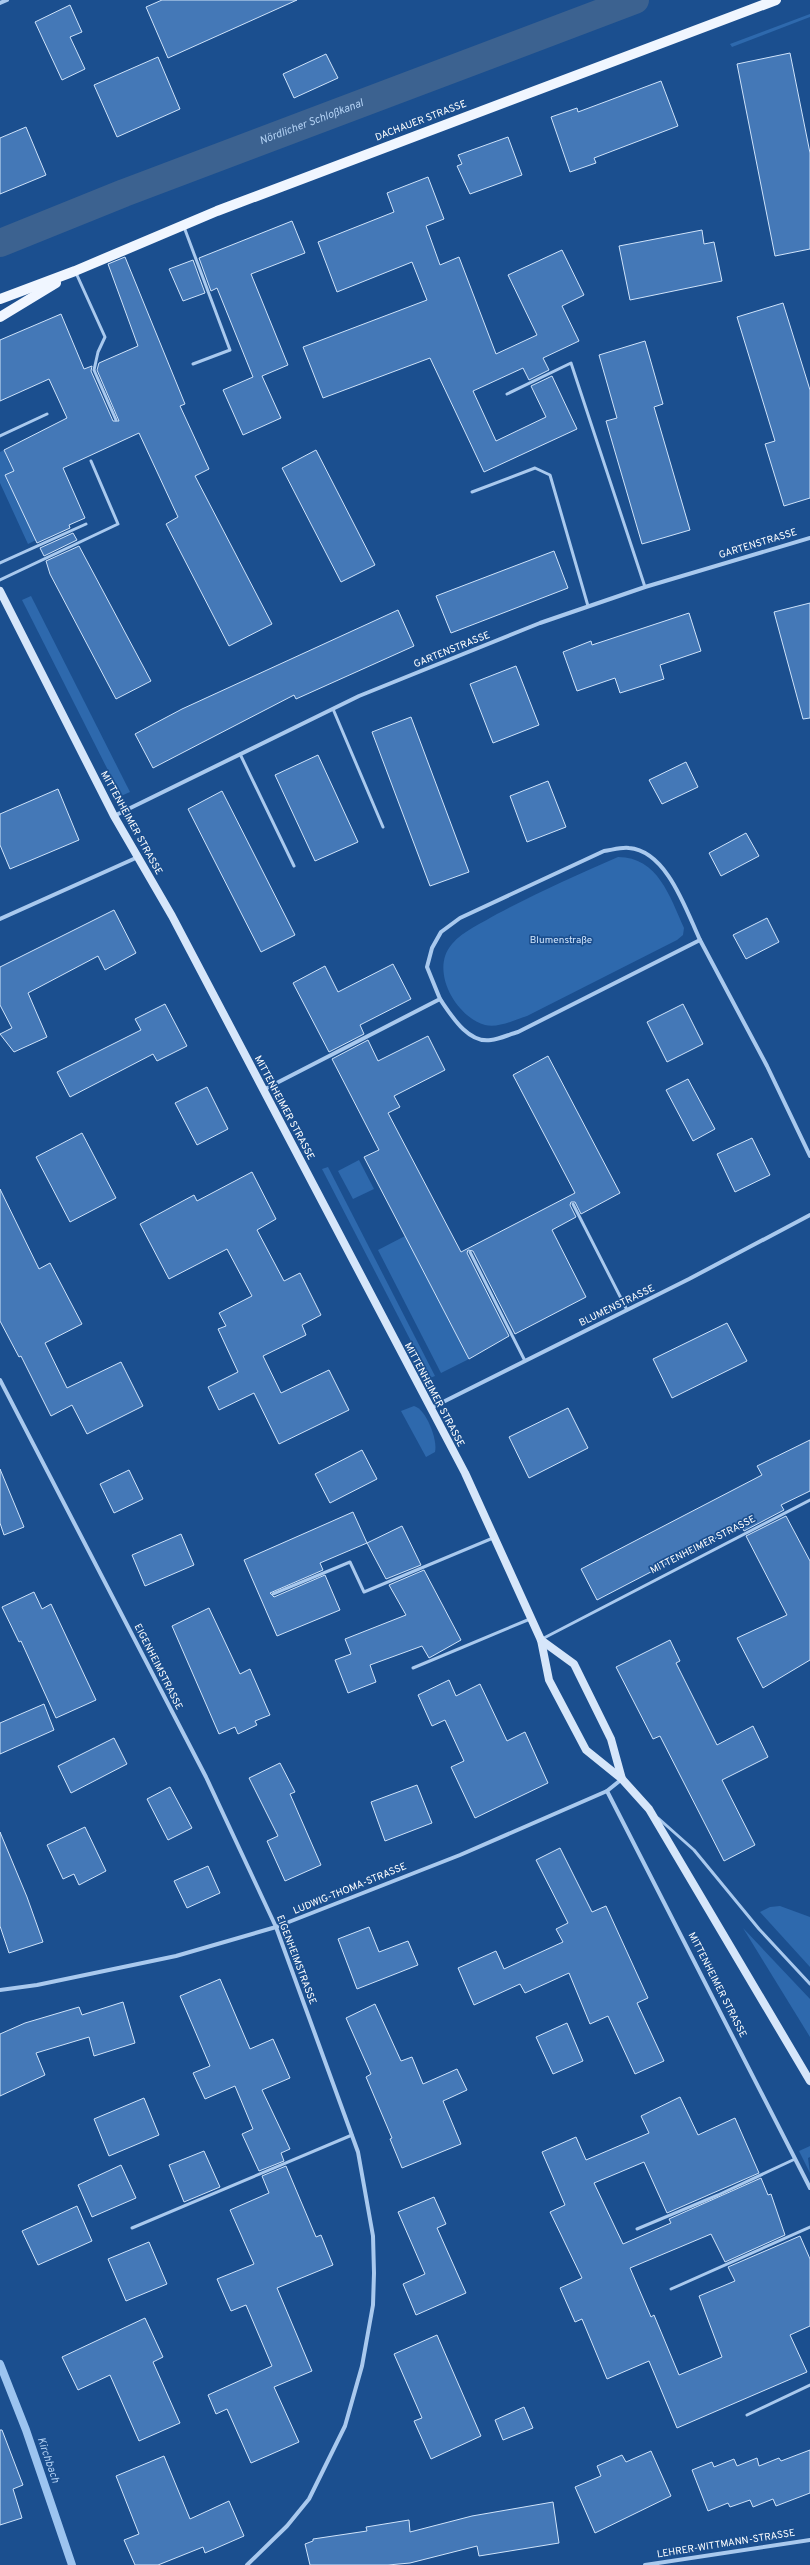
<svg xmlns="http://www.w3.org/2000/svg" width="810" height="2565" font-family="Overpass,sans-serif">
<rect width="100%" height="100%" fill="#1b4f8f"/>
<g fill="#2e69ad">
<path d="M 810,14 L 810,17 L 732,47 L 730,44 Z"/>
<path d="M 4,450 L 14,471 L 5,475 L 36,540 L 28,544 L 0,483 L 0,452 Z"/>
<path d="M 31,596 L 130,792 L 121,796 L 22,600 Z"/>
<path d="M 618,857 C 658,857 670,897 684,928 L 683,935 L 677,940 L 527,1016 C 514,1020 499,1028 485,1025 C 456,1017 429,970 452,944 C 463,931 482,923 497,914 C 536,893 577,875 618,857 Z"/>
<path d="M 359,1160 L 374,1189 L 353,1199 L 338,1171 Z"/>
<path d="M 328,1167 L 435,1376 L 430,1378 L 322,1169 Z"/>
<path d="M 405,1236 L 469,1359 L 441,1373 L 378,1250 Z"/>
<path d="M 414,1406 C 426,1409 438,1440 435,1452 L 426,1457 L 401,1411 Z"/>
<path d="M 780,1906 L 810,1917 L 810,1967 L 760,1912 L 770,1907 Z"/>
<path d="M 743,1928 L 810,1999 L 810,2037 Z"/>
<path d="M 810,2146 L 810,2157 L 808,2158 L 810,2173 L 799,2151 Z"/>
</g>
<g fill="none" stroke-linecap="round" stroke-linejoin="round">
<path stroke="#9cc4f0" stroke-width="8" d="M 0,2364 L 26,2430 L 72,2565"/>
<path stroke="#3c6290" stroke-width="28" id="s1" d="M 0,243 L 124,193 L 635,0"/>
</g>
<g fill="#4478b7" stroke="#cfe3fa">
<path d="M 162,0 L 297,0 L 168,58 L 146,7 Z"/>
<path d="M 70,5 L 82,32 L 70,37 L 85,69 L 62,80 L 35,22 Z"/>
<path d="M 790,53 L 810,153 L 810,249 L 775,256 L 737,64 Z"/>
<path d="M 326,54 L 338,78 L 294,98 L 283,74 Z"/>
<path d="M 158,57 L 180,109 L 117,137 L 94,85 Z"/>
<path d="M 661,81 L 678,126 L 594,158 L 596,163 L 570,172 L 551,117 L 577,108 L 578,112 Z"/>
<path d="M 26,127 L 46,175 L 0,194 L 0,138 Z"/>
<path d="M 508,137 L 522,175 L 470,194 L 457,166 L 462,164 L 458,155 Z"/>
<path d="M 428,177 L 444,219 L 426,226 L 440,265 L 459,257 L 496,354 L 537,335 L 508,275 L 562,250 L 584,295 L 562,306 L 579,341 L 543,358 L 549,370 L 529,380 L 523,368 L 473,391 L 496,441 L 546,417 L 531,386 L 552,376 L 577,429 L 484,472 L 430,358 L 323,398 L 303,347 L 427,300 L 412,262 L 337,292 L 318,242 L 394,212 L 387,193 Z"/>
<path d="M 292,221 L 305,253 L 251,274 L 288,365 L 262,376 L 281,418 L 243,435 L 223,390 L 253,377 L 217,288 L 211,291 L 199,258 Z"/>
<path d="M 702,230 L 704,244 L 714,242 L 722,281 L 630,300 L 619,246 Z"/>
<path d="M 125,257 L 185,404 L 180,406 L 209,469 L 195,476 L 272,624 L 229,646 L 166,524 L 178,517 L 139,433 L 63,468 L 85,518 L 69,525 L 70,528 L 37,543 L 5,475 L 14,471 L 4,450 L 67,418 L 49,379 L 0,401 L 0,340 L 61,314 L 84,369 L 92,366 L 91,371 L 113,421 L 119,421 L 97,370 L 99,363 L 138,346 L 108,264 Z"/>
<path d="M 193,260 L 205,293 L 183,301 L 169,269 Z"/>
<path d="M 783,303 L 810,390 L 810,498 L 784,506 L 765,444 L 775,441 L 737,317 Z"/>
<path d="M 645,341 L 663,404 L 654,407 L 690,530 L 642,544 L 606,421 L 617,418 L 599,355 Z"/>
<path d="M 316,450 L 375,565 L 341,582 L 282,468 Z"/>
<path d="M 73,533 L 77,540 L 44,556 L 40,548 Z"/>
<path d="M 79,546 L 151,681 L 116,699 L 50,574 L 46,561 Z"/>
<path d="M 554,551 L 568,588 L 451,633 L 436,596 Z"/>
<path d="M 810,603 L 810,718 L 803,719 L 774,612 Z"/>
<path d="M 398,610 L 414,646 L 296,699 L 294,695 L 153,768 L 135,734 L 182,709 Z"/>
<path d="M 689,613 L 701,651 L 660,665 L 664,679 L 620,693 L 615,678 L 577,691 L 563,652 L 591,641 L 592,645 Z"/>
<path d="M 516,666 L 539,725 L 493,743 L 470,684 Z"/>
<path d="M 411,717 L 469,872 L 430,886 L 372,732 Z"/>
<path d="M 318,755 L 358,842 L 315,861 L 275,775 Z"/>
<path d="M 686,762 L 698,787 L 662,804 L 649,780 Z"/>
<path d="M 548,781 L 566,827 L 527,842 L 510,796 Z"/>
<path d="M 58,789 L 79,840 L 10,869 L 0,845 L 0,814 Z"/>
<path d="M 222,791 L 295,935 L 261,952 L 188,809 Z"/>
<path d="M 746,833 L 759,856 L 721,876 L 709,853 Z"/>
<path d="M 114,910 L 136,953 L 105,970 L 98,956 L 28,993 L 47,1037 L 14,1052 L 0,1034 L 12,1028 L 0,1005 L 0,967 Z"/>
<path d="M 767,918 L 779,942 L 746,959 L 733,935 Z"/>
<path d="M 393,964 L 411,999 L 360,1025 L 364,1034 L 329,1052 L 293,983 L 325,966 L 338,992 Z"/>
<path d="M 165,1004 L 187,1046 L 157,1061 L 153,1054 L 70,1097 L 57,1072 L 141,1030 L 135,1019 Z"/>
<path d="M 683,1004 L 703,1044 L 667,1062 L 647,1022 Z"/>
<path d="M 428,1036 L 445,1070 L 394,1096 L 400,1107 L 388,1113 L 461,1252 L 575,1193 L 513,1075 L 548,1056 L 620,1193 L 581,1214 L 575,1202 L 571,1202 L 570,1205 L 576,1217 L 552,1230 L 586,1297 L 515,1334 L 473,1251 L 468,1250 L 467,1253 L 509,1336 L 469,1359 L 364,1157 L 379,1150 L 332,1059 L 368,1040 L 378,1061 Z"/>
<path d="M 688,1079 L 715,1129 L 693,1141 L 666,1090 Z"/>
<path d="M 207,1087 L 228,1129 L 197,1145 L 175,1103 Z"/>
<path d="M 82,1133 L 116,1198 L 70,1222 L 36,1157 Z"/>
<path d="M 752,1138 L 770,1175 L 735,1192 L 717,1154 Z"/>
<path d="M 252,1172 L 276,1219 L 257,1230 L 284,1281 L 300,1273 L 321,1315 L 302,1325 L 306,1335 L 263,1356 L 281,1393 L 329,1370 L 349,1410 L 279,1444 L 254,1393 L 219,1410 L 208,1387 L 238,1372 L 218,1329 L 226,1326 L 219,1313 L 252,1296 L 227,1249 L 169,1279 L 140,1224 L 194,1195 L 197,1201 Z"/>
<path d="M 0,1189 L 39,1269 L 50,1263 L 82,1324 L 45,1343 L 67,1388 L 121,1362 L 143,1406 L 87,1434 L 72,1405 L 51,1416 L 21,1356 L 19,1357 L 0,1321 Z"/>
<path d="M 727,1323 L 747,1361 L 672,1398 L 653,1359 Z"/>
<path d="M 568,1408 L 588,1448 L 529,1478 L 509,1437 Z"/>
<path d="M 810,1440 L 810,1491 L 781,1505 L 784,1510 L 744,1531 L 741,1525 L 597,1600 L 581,1569 L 762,1475 L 757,1466 Z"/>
<path d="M 362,1450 L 377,1479 L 330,1503 L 315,1474 Z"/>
<path d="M 0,1469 L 24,1527 L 4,1535 L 0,1523 Z"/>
<path d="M 129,1470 L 143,1499 L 114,1513 L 100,1484 Z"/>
<path d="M 353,1512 L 367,1543 L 320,1563 L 323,1570 L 270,1593 L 274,1597 L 325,1575 L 340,1610 L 277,1636 L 244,1560 Z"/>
<path d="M 786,1516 L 810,1561 L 810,1660 L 763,1688 L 737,1638 L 787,1615 L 746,1536 Z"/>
<path d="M 402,1526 L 421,1565 L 386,1579 L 367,1543 Z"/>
<path d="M 181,1534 L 194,1565 L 145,1586 L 132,1555 Z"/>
<path d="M 424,1570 L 461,1640 L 429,1658 L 422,1646 L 370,1665 L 376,1682 L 348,1693 L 335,1660 L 351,1654 L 345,1639 L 406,1615 L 389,1585 Z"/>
<path d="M 34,1592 L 42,1609 L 51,1604 L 96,1700 L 56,1718 L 21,1641 L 19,1642 L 2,1607 Z"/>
<path d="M 209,1608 L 240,1674 L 250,1669 L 270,1715 L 255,1721 L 257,1725 L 238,1734 L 235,1727 L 219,1734 L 172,1626 Z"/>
<path d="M 670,1640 L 680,1661 L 676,1663 L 717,1745 L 753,1726 L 768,1757 L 722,1780 L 755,1845 L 724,1861 L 660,1736 L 653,1739 L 616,1667 Z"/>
<path d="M 449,1680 L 456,1696 L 480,1684 L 507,1741 L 525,1732 L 548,1783 L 475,1818 L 451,1767 L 464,1761 L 445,1720 L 432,1726 L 418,1695 Z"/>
<path d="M 44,1704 L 54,1730 L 0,1754 L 0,1723 Z"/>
<path d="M 114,1738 L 127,1764 L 71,1793 L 58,1766 Z"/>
<path d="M 280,1763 L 295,1792 L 290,1794 L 321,1865 L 285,1881 L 267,1841 L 278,1836 L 249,1778 Z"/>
<path d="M 417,1785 L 432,1823 L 385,1841 L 371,1802 Z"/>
<path d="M 170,1787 L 192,1828 L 168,1840 L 147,1799 Z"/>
<path d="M 85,1827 L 106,1871 L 79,1885 L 74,1874 L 63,1879 L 47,1845 Z"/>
<path d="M 0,1832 L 27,1897 L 43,1942 L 9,1953 L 0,1926 Z"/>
<path d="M 560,1848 L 592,1912 L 606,1906 L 648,1998 L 637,2003 L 664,2061 L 635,2074 L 608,2016 L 590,2024 L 569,1973 L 525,1993 L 520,1984 L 474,2005 L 458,1968 L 496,1951 L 504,1969 L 563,1942 L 556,1929 L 568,1923 L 536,1860 Z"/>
<path d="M 208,1866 L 220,1893 L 187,1908 L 174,1881 Z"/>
<path d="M 369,1927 L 379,1952 L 408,1941 L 418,1965 L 357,1989 L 338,1939 Z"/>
<path d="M 220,1979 L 250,2049 L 273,2039 L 290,2078 L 262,2090 L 290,2149 L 281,2153 L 284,2161 L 259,2171 L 242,2134 L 253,2129 L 235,2086 L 205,2099 L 193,2073 L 210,2066 L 180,1996 Z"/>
<path d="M 123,2002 L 135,2043 L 94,2056 L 89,2037 L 36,2053 L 45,2075 L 0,2096 L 0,2034 L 25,2023 L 79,2007 L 82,2015 Z"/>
<path d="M 375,2004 L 401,2061 L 412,2057 L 423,2084 L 457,2069 L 467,2090 L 443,2101 L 461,2144 L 402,2168 L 390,2139 L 392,2138 L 366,2077 L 371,2074 L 346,2018 Z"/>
<path d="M 567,2023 L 583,2061 L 553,2074 L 536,2037 Z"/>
<path d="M 680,2097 L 698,2135 L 735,2118 L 759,2173 L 667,2213 L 644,2162 L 594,2183 L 623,2244 L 671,2223 L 669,2219 L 761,2178 L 768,2195 L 771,2194 L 785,2235 L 725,2262 L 711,2234 L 630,2268 L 651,2317 L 654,2315 L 679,2375 L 722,2357 L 699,2296 L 735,2281 L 728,2267 L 800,2236 L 810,2259 L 810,2326 L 790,2335 L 807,2372 L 677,2428 L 649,2361 L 607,2379 L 582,2319 L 575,2322 L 560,2288 L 582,2278 L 550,2212 L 565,2205 L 542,2152 L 576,2137 L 586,2160 L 649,2133 L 641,2116 Z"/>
<path d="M 144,2098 L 159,2135 L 109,2156 L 94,2119 Z"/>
<path d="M 204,2151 L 220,2187 L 184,2202 L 169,2165 Z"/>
<path d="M 121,2165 L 136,2198 L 92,2217 L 78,2185 Z"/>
<path d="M 286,2166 L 316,2237 L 321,2235 L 333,2265 L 277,2288 L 312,2371 L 274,2387 L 299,2442 L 251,2463 L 227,2409 L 216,2414 L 208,2395 L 272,2366 L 246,2305 L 231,2311 L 217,2279 L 254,2264 L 230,2210 L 269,2193 L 262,2176 Z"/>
<path d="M 434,2197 L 446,2224 L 437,2228 L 466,2293 L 416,2315 L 403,2284 L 425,2274 L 398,2212 Z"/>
<path d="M 77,2206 L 92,2241 L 38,2265 L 22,2231 Z"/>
<path d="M 149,2242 L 167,2284 L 126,2301 L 108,2259 Z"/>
<path d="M 145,2318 L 163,2357 L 153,2362 L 180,2423 L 139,2441 L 110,2375 L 78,2390 L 62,2357 Z"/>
<path d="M 437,2335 L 481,2436 L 431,2459 L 414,2421 L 422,2418 L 394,2354 Z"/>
<path d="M 524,2407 L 533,2428 L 503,2440 L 495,2420 Z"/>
<path d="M 0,2430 L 2,2430 L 23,2485 L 13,2489 L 22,2518 L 0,2525 Z"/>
<path d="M 810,2450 L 810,2493 L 776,2506 L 773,2499 L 753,2507 L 750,2500 L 730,2507 L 728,2503 L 708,2511 L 692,2470 L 712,2462 L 714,2467 L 734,2459 L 737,2466 L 757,2458 L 759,2466 L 779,2458 L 781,2461 Z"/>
<path d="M 651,2451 L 671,2496 L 595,2533 L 575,2487 L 601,2476 L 597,2466 L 622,2455 L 626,2462 Z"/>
<path d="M 164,2456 L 190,2519 L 229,2501 L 244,2536 L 205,2553 L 203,2547 L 158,2565 L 135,2565 L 124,2540 L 139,2534 L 116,2476 Z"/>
<path d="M 553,2502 L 559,2543 L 479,2556 L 477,2546 L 410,2563 L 388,2565 L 310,2565 L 305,2544 L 313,2541 L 313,2539 L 367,2531 L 366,2527 L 409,2520 L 410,2532 L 472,2516 Z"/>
</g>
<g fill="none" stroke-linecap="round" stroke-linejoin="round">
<g stroke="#a9c9ee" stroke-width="3">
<path d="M 184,227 L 230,350 L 193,364"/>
<path d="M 76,273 L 105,337 L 98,352 L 94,370 L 116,420"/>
<path d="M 507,394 L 571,363 L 645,587"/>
<path d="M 0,436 L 47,414"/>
<path d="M 472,492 L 535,468 L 550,475 L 588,606"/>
<path d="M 0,563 L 86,524"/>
<path d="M 0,580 L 118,524 L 91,461"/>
<path d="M 333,709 L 383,827"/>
<path d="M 240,754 L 294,866"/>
<path d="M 573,1204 L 627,1310"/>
<path d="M 470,1252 L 525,1361"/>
<path d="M 273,1594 L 350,1562 L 364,1592 L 493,1538"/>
<path d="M 542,1639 L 810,1500"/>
<path d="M 413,1668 L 530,1619"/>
<path d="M 658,1818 L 694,1850 L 759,1929 L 810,1984"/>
<path d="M 132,2228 L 352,2135"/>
<path d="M 637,2229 L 718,2195 L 795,2159"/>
<path d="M 671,2289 L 810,2227"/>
<path d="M 747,2415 L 810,2385"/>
</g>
<g stroke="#a9c9ee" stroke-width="4">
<path d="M 0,3 L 7,0"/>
<path d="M 114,816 L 359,696 L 540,623 L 645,587 L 810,538"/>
<path d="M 0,919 L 138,857"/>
<path d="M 440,999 C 451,1015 468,1044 491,1040 C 500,1039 510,1034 518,1032 L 700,940 L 767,1066 L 810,1156"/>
<path d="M 263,1090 L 440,999 L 427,967 L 432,948 L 441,932 L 460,918 L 604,851 C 612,850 621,847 629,848 C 667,851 686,910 700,940"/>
<path d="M 0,1380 L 206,1777 L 276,1927 L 358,2152 L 373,2236 L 374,2273 L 373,2305 L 362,2366 L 345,2426 L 309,2499 L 287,2526 L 247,2565"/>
<path d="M 431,1408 L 689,1279 L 810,1215"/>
<path d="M 607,1791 L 810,2188"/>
<path d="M 0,1990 L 37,1985 L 176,1956 L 276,1927 L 460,1855 L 607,1791 L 622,1779"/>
<path d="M 645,2565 L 810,2540"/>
</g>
<g stroke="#d6e6fa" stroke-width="8">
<path d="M 0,591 L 114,816 L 172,916 L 465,1473 L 541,1640 L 549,1680 L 586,1750 L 622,1779 L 649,1809 L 810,2081"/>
<path d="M 541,1640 L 574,1664 L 611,1739 L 622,1779"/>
</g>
<g stroke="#f0f6ff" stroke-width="10">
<path d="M 0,299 L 75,271 L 217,211 L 776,0"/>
<path d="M 0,317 L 56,283"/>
</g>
</g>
<g text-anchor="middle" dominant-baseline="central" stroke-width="3.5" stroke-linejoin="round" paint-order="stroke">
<g font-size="10" fill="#fff" stroke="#1b4f8f">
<text transform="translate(421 121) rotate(-21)">DACHAUER STRASSE</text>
<text transform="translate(758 544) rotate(-17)">GARTENSTRASSE</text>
<text transform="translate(452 650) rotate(-22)">GARTENSTRASSE</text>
<text transform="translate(131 823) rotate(61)">MITTENHEIMER STRASSE</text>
<text transform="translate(284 1108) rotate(62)">MITTENHEIMER STRASSE</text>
<text transform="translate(617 1306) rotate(-26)">BLUMENSTRASSE</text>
<text transform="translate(434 1395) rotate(62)">MITTENHEIMER STRASSE</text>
<text transform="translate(703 1545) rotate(-27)">MITTENHEIMER STRASSE</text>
<text transform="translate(158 1667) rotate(63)">EIGENHEIMSTRASSE</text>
<text transform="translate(350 1889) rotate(-22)">LUDWIG-THOMA-STRASSE</text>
<text transform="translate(296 1960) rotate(69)">EIGENHEIMSTRASSE</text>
<text transform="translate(717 1985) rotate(63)">MITTENHEIMER STRASSE</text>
<text transform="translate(726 2544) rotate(-9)">LEHRER-WITTMANN-STRASSE</text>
</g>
<g font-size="10" fill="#cfe3fa" stroke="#1b4f8f">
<text x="561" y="940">Blumenstraße</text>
</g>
<g font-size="11" font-style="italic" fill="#b5d3f5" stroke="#1b4f8f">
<text stroke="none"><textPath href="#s1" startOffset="334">Nördlicher Schloßkanal</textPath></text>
<text transform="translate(48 2460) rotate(71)">Kirchbach</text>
</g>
</g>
</svg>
